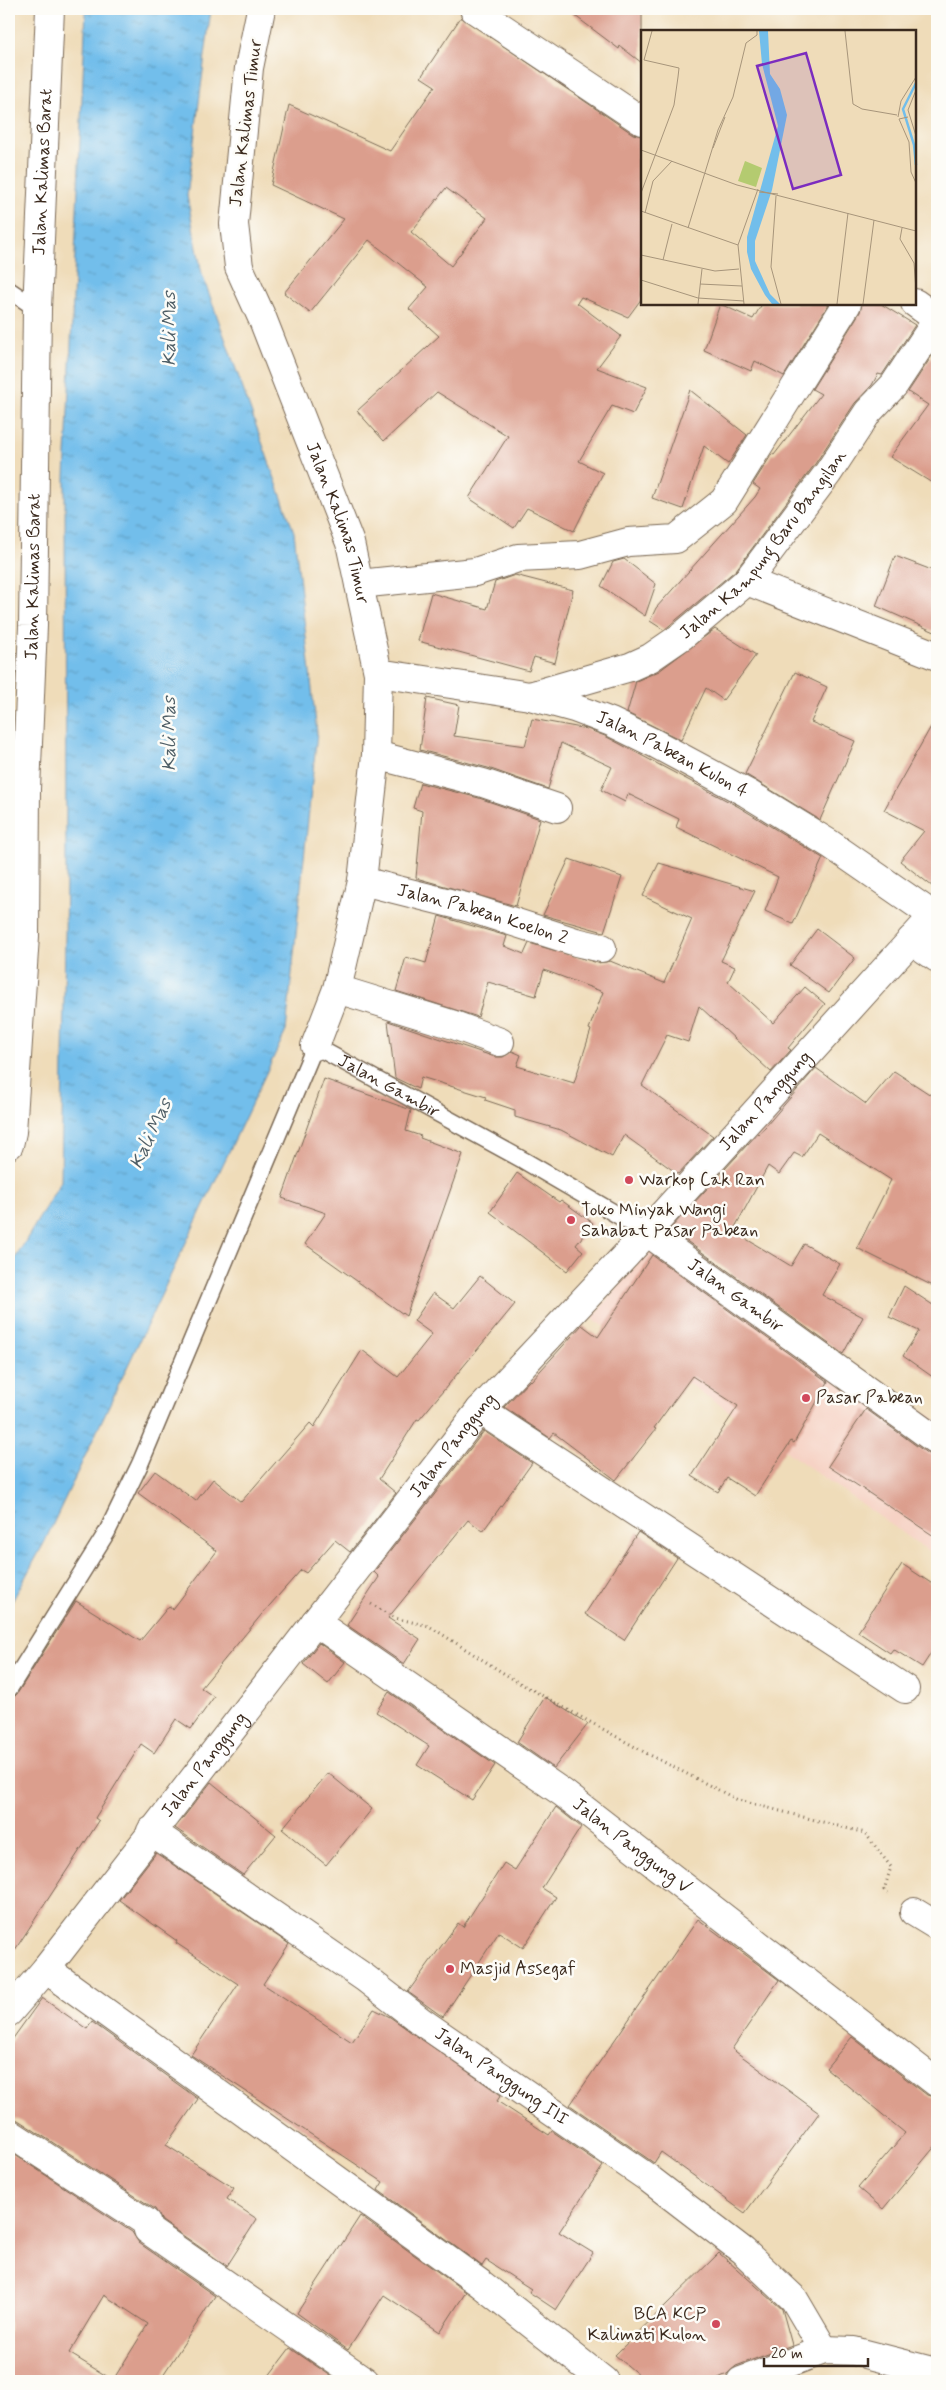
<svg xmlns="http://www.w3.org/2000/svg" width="946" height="2390" font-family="Mynerve,sans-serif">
<defs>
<pattern id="water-ripples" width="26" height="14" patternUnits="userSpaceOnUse" patternTransform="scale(1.25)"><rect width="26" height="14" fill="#72beeb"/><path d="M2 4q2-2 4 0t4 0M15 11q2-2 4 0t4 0" fill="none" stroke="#5f9bbe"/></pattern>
</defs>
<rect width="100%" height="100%" fill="#fdfcf7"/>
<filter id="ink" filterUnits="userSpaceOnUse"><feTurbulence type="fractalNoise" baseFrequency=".02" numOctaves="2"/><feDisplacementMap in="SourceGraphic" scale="10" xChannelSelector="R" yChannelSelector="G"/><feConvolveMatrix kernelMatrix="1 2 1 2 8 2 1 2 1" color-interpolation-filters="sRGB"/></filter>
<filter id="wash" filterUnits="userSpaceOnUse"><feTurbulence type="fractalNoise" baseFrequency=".0096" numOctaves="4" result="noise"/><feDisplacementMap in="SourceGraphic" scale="20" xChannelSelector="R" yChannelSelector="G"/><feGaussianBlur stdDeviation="1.12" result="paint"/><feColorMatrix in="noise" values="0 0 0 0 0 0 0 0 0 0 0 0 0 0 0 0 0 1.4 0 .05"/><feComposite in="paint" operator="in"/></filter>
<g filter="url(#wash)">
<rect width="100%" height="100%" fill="#efdcb9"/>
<path fill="#f6d2c4" d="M 652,1245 L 937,1420 L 937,1557 L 726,1409 L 592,1318 Z"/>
<path fill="url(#water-ripples)" stroke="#567484" d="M 86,9 L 211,9 L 187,196 L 202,274 L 294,532 L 317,733 L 286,1031 L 44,1543 L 9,1607 L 9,1269 L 61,1181 L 66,876 L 65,477 Z"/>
<g id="blocks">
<g fill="#db9e8d" fill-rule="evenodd">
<path d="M 566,9 L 642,9 L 642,63 L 620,46 L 619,49 Z"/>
<path d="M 461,17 L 633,134 L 642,136 L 642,298 L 628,317 L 581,297 L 577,303 L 621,336 L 597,368 L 647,387 L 633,414 L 612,406 L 579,461 L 603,473 L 574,531 L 527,508 L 514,528 L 469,498 L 508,436 L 437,392 L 384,441 L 357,411 L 439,336 L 409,309 L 428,287 L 369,240 L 310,313 L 284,293 L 344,219 L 271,185 L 289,105 L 390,151 L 435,86 L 421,77 ZM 446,188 L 487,218 L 451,266 L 411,232 Z"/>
<path d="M 720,304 L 753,319 L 762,304 L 829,304 L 784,376 L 755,361 L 751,371 L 704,350 Z"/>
<path d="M 862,304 L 881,304 L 915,325 L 882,375 L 878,374 L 872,385 L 855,403 L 815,464 L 736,570 L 664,630 L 650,621 L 656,608 L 755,497 L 760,489 L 753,484 L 772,454 L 774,455 L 821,394 L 812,389 L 860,312 Z"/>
<path d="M 937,348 L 937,486 L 890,457 L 928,405 L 908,392 Z"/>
<path d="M 690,390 L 747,435 L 728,464 L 704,446 L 683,509 L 652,498 Z"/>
<path d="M 895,556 L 937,572 L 937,633 L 876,606 Z"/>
<path d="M 624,559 L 656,584 L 645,616 L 601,586 L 613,562 Z"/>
<path d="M 515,575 L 573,590 L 555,663 L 534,657 L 529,671 L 418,641 L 431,593 L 487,609 L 495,582 Z"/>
<path d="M 715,629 L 756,655 L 723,700 L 706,688 L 681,740 L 627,713 L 636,681 L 659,671 Z"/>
<path d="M 795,672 L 827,687 L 811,722 L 855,741 L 820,820 L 745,774 Z"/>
<path d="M 427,698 L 459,705 L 454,736 L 525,746 L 532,719 L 587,729 L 605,736 L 739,807 L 821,857 L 823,858 L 793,924 L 765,911 L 778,877 L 676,827 L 679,819 L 628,794 L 625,802 L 601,790 L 612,767 L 561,743 L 548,789 L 488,768 L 420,750 Z"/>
<path d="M 937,716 L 937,890 L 900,861 L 924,831 L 884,810 Z"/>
<path d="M 420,783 L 479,798 L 540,819 L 516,906 L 416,878 L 422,811 L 413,808 Z"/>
<path d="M 569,859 L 622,877 L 604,932 L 543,915 Z"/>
<path d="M 659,863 L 755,891 L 721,961 L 735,967 L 728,982 L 773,1023 L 805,987 L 825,1004 L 788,1048 L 791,1050 L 771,1072 L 699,1006 L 688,1042 L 667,1035 L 642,1085 L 713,1136 L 678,1174 L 624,1135 L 612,1157 L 561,1130 L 515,1117 L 515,1110 L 485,1100 L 486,1097 L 421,1077 L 418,1089 L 395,1078 L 388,1021 L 495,1057 L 503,1057 L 512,1051 L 521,1055 L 517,1066 L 574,1083 L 591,1030 L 589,1029 L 603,992 L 544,970 L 536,996 L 488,982 L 478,1017 L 396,991 L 406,957 L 426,963 L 439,916 L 507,936 L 504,946 L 524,954 L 529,943 L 598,963 L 610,961 L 664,983 L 692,919 L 643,896 Z"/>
<path d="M 817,929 L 855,958 L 829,993 L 790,965 Z"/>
<path d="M 816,1068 L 866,1104 L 894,1071 L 937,1099 L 937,1288 L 857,1248 L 891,1180 L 818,1133 L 802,1157 L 794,1153 L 779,1174 L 768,1166 L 733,1231 L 791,1266 L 804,1244 L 840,1264 L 822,1295 L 863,1317 L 843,1354 L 670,1229 L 758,1133 L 759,1134 Z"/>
<path d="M 324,1079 L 411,1110 L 406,1131 L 421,1136 L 420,1138 L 463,1154 L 406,1316 L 305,1244 L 326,1213 L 282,1198 Z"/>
<path d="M 517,1173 L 559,1202 L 561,1200 L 593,1223 L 576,1245 L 583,1251 L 567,1271 L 490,1212 Z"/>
<path d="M 652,1255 L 828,1382 L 794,1443 L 791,1441 L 755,1496 L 727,1478 L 718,1492 L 692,1476 L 738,1406 L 692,1376 L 654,1428 L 656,1429 L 616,1480 L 554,1433 L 550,1438 L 504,1407 L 530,1380 L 531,1381 L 582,1325 L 598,1337 Z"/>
<path d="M 480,1276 L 515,1304 L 419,1420 L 417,1419 L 379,1479 L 396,1493 L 350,1552 L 335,1540 L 306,1573 L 301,1570 L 262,1614 L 201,1688 L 214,1697 L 191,1729 L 176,1719 L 154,1753 L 141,1744 L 95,1818 L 99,1821 L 9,1959 L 9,1702 L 17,1694 L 76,1601 L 140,1641 L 169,1606 L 173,1609 L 217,1551 L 138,1493 L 155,1471 L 196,1501 L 213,1479 L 241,1502 L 310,1423 L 314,1427 L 362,1350 L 398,1377 L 432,1334 L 414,1321 L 433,1293 L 454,1308 Z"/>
<path d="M 904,1286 L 936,1307 L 937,1305 L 937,1380 L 903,1356 L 919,1331 L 889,1317 Z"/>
<path d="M 866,1409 L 928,1454 L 937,1456 L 937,1538 L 828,1466 Z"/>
<path d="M 484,1431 L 532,1463 L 483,1531 L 468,1520 L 388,1618 L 420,1639 L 404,1664 L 347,1625 L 379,1577 L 374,1572 Z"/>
<path d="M 638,1532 L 677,1558 L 624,1640 L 585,1614 Z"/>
<path d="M 902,1564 L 937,1587 L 937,1644 L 922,1667 L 893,1649 L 890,1653 L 858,1632 Z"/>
<path d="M 319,1643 L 345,1662 L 328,1684 L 303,1664 Z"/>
<path d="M 389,1692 L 495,1765 L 472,1800 L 417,1765 L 429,1746 L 376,1712 Z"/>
<path d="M 545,1697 L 588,1724 L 554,1768 L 517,1742 Z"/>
<path d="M 328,1773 L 372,1809 L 326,1865 L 282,1829 Z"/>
<path d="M 211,1782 L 276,1835 L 243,1875 L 175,1828 Z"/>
<path d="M 556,1807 L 581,1827 L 542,1888 L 556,1897 L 523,1948 L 499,1932 L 443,2017 L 408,1992 L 458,1923 L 463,1927 L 504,1863 L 515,1870 Z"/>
<path d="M 156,1853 L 289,1944 L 263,1984 L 352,2042 L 374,2009 L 390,2017 L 501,2095 L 497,2101 L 549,2135 L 552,2131 L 603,2166 L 559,2232 L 593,2253 L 556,2310 L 529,2292 L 531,2289 L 486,2260 L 482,2266 L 378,2190 L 383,2182 L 191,2055 L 238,1984 L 176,1943 L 177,1941 L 119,1900 Z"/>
<path d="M 698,1919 L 779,1980 L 732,2049 L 819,2113 L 745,2213 L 661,2152 L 654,2163 L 570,2105 Z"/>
<path d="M 42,1998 L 87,2029 L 92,2022 L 198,2099 L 166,2145 L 234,2188 L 227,2199 L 257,2219 L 227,2266 L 162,2221 L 155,2209 L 18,2120 L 9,2118 L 9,2044 Z"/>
<path d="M 852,2037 L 927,2095 L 937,2098 L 937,2144 L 883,2209 L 858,2188 L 905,2133 L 826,2068 Z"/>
<path d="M 9,2151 L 132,2232 L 139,2243 L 215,2296 L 159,2381 L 9,2381 ZM 104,2295 L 148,2324 L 113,2380 L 69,2353 Z"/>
<path d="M 360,2216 L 466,2292 L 440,2332 L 384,2295 L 348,2350 L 297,2313 Z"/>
<path d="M 719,2253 L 782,2309 L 792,2345 L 736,2366 L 727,2374 L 712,2381 L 646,2381 L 615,2355 Z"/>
<path d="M 290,2348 L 331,2376 L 328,2381 L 265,2381 Z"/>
</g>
</g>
</g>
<g filter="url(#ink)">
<use href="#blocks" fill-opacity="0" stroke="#7a6854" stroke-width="1"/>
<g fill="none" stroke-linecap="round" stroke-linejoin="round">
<defs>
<g id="lane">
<path d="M 9,290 L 37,309"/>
<path id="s1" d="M 9,1689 L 107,1532 L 140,1464 L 315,1046 L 523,1160 L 647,1232"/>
</g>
<g id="street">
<path id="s2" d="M 261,9 L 249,68 L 234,224 L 239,267 L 263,320 L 350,543 L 378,673 L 376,755 L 362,881 L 337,989 L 315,1046"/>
<path d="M 474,9 L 642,121"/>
<path d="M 915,303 L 937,319"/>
<path d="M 747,581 L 937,656"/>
<path d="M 359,584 L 475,572 L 518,558 L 580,555 L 628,542 L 676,539 L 724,501 L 847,304"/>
<path id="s3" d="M 378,673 L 530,696 L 574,708 L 611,722 L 654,743 L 747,793 L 830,844 L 934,916"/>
<path id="s4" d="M 530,696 L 630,667 L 650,658 L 682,636 L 747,581 L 828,473 L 868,412 L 894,385 L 937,320"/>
<path d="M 376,755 L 483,783 L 557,808"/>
<path id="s5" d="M 362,881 L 470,908 L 576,942 L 602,948"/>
<path d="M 911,940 L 937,958"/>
<path d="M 337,989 L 454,1025 L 500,1042"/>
<path id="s6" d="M 9,1145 L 12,1132 L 25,936 L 26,789 L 33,626 L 37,309 L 50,9"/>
<path id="s7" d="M 647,1232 L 937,1441"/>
<path d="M 480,1410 L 905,1689"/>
<path id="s8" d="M 315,1622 L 563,1793 L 937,2083"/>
<path id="s9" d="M 151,1831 L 365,1978 L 422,2022 L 648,2178 L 743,2251 L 794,2299 L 824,2350"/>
<path d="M 914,1912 L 937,1926"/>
<path d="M 46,1969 L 481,2284 L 604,2381"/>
<path id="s10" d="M 9,2012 L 46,1969 L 480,1410 L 626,1255 L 937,912"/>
<path d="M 9,2133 L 146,2222 L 148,2230 L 365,2381"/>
<path d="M 741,2381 L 824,2350 L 854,2351 L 932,2371 L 937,2375"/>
</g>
</defs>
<use href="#lane" stroke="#7a6854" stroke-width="19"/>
<use href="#street" stroke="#7a6854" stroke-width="30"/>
<path stroke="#7a6854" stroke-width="3" stroke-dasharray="1 4" stroke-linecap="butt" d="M 371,1604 L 395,1618 L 429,1626 L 516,1681 L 646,1753 L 738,1800 L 865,1833 L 891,1867 L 884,1890 L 888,1893"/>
<use href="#lane" stroke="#fff" stroke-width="16"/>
<use href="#street" stroke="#fff" stroke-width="28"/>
</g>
</g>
<g fill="#d1495b" stroke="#fdfcf7" stroke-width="2">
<circle cx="629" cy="1180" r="5"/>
<circle cx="571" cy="1220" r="5"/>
<circle cx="806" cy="1398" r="5"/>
<circle cx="450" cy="1969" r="5"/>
<circle cx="716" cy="2324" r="5"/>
</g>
<g text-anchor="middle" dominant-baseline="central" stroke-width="5" stroke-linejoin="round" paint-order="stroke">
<g font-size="18" fill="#3b2a1e" stroke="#fdfcf7">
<text transform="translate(246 123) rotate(-83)">Jalan Kalimas Timur</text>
<text stroke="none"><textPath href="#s6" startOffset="974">Jalan Kalimas Barat</textPath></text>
<text stroke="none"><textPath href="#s2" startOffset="535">Jalan Kalimas Timur</textPath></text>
<text stroke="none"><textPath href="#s4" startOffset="288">Jalan Kampung Baru Bangilan</textPath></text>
<text stroke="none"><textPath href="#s6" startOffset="569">Jalan Kalimas Barat</textPath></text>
<text stroke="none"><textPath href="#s3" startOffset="308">Jalan Pabean Kulon 4</textPath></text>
<text stroke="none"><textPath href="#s5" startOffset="125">Jalan Pabean Koelon 2</textPath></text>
<text stroke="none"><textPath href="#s1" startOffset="798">Jalan Gambir</textPath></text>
<text stroke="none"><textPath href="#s10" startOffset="1185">Jalan Panggung</textPath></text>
<text stroke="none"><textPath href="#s7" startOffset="109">Jalan Gambir</textPath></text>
<text stroke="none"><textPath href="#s10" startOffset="720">Jalan Panggung</textPath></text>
<text stroke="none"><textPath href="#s10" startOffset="315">Jalan Panggung</textPath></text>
<text stroke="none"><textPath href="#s8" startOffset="388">Jalan Panggung V</textPath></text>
<text stroke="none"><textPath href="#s9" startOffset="428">Jalan Panggung III</textPath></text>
</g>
<g font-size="18" fill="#3b2a1e" stroke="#fdfcf7" text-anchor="start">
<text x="639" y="1180">Warkop Cak Ran</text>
<text x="581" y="1210">Toko Minyak Wangi<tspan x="581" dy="21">Sahabat Pasar Pabean</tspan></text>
<text x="816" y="1398">Pasar Pabean</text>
<text x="460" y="1969">Masjid Assegaf</text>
<text x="706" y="2314" text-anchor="end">BCA KCP<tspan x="706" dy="21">Kalimati Kulon</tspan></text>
</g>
<g font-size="19" font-style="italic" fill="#4e5e66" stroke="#fdfcf7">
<text transform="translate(169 329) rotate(-90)">Kali Mas</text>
<text transform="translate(169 734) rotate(-90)">Kali Mas</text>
<text transform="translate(151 1134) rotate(-65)">Kali Mas</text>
</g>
</g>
<g transform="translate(641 30)">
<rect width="275" height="275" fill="#efdcb9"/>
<path d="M 104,131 L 121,138 L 115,157 L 97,151 Z" fill="#b4cb70"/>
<path d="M 118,1 L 127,1 L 129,44 L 139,59 L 146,85 L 131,160 L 114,211 L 114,231 L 129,264 L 139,274 L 131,274 L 124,265 L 110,239 L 106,222 L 106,207 L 137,96 L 121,34 Z" fill="#72beeb"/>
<path fill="none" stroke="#72beeb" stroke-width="2.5" d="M 275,53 L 262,79 L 273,115 L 275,135"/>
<path fill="none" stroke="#a7957b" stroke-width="1" d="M 204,1 L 212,74 L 221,79 L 256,85M 275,60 L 267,80 L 275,106M 257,87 L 260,71 L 275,47M 267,87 L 258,89 L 268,112 L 270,142 L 275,153M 72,118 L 84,87M 0,120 L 96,155 L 275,201M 118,162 L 137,164M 0,163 L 33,75 L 37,47 L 38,38 L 3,30 L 11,1M 135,166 L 130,237 L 140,274M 0,181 L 97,215M 4,183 L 12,151 L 31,131M 47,198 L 77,100 L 92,67 L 105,13 L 116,5 L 116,1M 261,198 L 259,209 L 273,233 L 275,260M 0,225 L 74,241 L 98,239M 22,230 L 31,194M 0,250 L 57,268 L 103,271M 59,254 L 101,256M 57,274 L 61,239M 103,274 L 97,215 L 117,159M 196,274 L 207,183M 222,274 L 233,190"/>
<path fill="#7b2cbf" fill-opacity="0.15" stroke="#7b2cbf" stroke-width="2.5" d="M 165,23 L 200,145 L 152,159 L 116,36 Z"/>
<rect width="275" height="275" fill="none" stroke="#3b2a1e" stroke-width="2.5"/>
</g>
<rect width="946" height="2390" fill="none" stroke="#fdfcf7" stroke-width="30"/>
<path d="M764 2358v8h104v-8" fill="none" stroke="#3b2a1e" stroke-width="2.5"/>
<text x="771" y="2358" font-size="15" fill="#3b2a1e" stroke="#fdfcf7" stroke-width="4" paint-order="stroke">20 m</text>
</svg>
